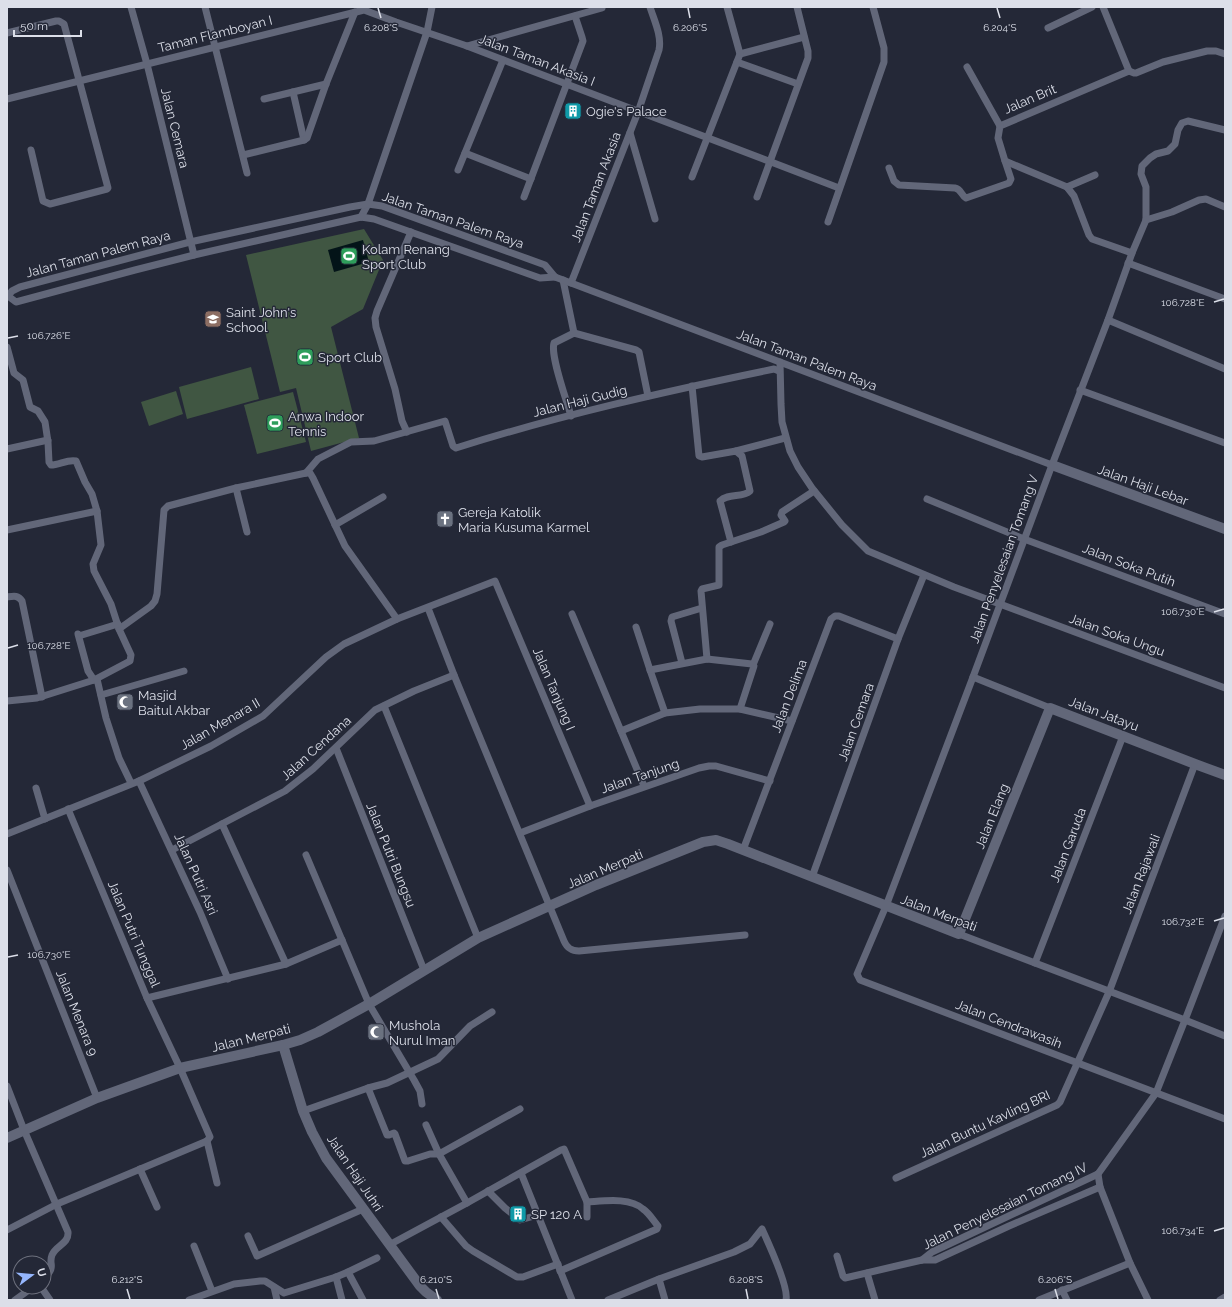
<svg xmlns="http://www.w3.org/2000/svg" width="1232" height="1307" font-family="Raleway,sans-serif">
<rect width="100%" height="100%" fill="#242837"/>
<g fill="#405642">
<path d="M 364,229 L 383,260 L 363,309 L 331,327 L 359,438 L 311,451 L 296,388 L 280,392 L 246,255 Z"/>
<path d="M 251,367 L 259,399 L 187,419 L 179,387 Z"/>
<path d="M 176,391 L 183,414 L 149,426 L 141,402 Z"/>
<path d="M 293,392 L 306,442 L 257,454 L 244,405 Z"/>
</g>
<path fill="#031418" d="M 363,240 L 369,262 L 334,272 L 328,250 Z"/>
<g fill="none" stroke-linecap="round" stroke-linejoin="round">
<g stroke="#626779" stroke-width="7">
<path d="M 131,7 L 147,64 L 194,255"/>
<path d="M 205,7 L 247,173"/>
<path d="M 1103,7 L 1129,71 L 1000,126 L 998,138 L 1005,161 L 1067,187 L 1074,196 L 1089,235 L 1092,239 L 1132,253"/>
<path d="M 1048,28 L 1092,7"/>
<path d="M 7,33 L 56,21 L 59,21 L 64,24 L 108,188 L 107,189 L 50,204 L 43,201 L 31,150"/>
<path d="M 467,46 L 602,8"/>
<path d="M 740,54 L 804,37"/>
<path d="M 737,62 L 798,84"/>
<path d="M 967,67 L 1000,126"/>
<path d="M 1129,71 L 1134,73 L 1136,73 L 1163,62 L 1207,51 L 1216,51 L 1225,54"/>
<path d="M 293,92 L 304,140"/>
<path d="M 7,99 L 364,10 L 396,22 L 467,46 L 839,188"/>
<path d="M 264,99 L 326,84"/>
<path d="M 1225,130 L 1188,121 L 1182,123 L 1178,130 L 1175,144 L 1168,151 L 1156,154 L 1150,158 L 1142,166 L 1141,174 L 1146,187 L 1146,220 L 1132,253 L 1108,320 L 1052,465 L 973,677 L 886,906 L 857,974 L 860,980 L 1225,1119"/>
<path d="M 630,133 L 655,219"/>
<path d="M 465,153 L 531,179"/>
<path d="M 243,155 L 304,140 L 307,138 L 326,84 L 355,12"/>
<path d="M 889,168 L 894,181 L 899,185 L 955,188 C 961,189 961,195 966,198 L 1009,183 L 1011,179 L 1005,161"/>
<path d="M 458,170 L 503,60"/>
<path d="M 692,177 L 740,54 L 727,7"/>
<path d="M 1067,187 L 1095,175"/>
<path d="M 524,197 L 583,41 L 582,37 L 575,16"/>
<path d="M 757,197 L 808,58 L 808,51 L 797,7"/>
<path d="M 361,217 L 368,204 L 427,32 L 432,7"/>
<path d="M 1146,220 L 1172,212 L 1199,200 L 1206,199 L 1225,207"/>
<path d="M 828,222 L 884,62 L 884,48 L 873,7"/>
<path d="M 1128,263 L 1225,299"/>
<path d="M 563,280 L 574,333"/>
<path d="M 571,283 L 638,112 L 659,50 C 662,36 654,20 650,7"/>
<path d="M 8,296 L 12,291 L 20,287 L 190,242 L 350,207 L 368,204 L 382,206 L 545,265 L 555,277 L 571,283 L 1052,465"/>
<path d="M 8,296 L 16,302 L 135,270 L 194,255 L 361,217 L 374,219 L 540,278 L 555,277"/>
<path d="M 1108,320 L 1225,369"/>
<path d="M 7,347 L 14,373 L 23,380 L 30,407 L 38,411 L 45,422 L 48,442 L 49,462 L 51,465 C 59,465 68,459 76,461 L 85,482 L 92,494 L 97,511 L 101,545 L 93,564 L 94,571 L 111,604 L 119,629 L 131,655 L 130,661 L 94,680 L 37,698 L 7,701"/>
<path d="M 780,362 L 781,404 L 782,422 L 790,451 L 798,467 L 812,488 L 842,525 L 868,551 L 954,587 L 1225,688"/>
<path d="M 692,386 L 699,456 L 702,457 L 736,451 L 742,456 L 750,491 C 743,498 728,493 720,501 L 731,542"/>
<path d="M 1080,390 L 1225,443"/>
<path d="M 571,416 C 567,401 550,356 554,343 L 574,333 L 636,350 L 639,352 L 648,396"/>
<path d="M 407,432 L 402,421 L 395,389 L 376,327 L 375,318 L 377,311 L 411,232"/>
<path d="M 7,449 L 48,440"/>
<path d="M 736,451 L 785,438"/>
<path d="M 306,473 L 318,459 L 351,442 L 374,441 L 445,421 L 453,446 L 456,448 C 560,415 667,391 774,369 L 779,371"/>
<path d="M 236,488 L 247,532"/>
<path d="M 927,499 L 1024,539 L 1225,614"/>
<path d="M 335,525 L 383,497"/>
<path d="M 7,530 L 97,511"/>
<path d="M 7,597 C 14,596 18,595 22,601 L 42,697"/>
<path d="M 428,608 L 454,675 L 564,941 C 567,948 571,951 579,951 L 745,935"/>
<path d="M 572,614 L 644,786"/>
<path d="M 636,627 L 650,670 L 665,713"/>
<path d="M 119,629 L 151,606 L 155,601 L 157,594 L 164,510 L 168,506 L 236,488 L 306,473 L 310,473 L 313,478 L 345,546 L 397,619"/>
<path d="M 78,634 L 88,671 L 94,680"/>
<path d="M 82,635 L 118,624"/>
<path d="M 707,659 L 701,591 L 702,589 L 719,585 L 719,547 L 722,545 L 761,532 L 784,522 L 785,521 L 781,515 L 782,512 L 814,491"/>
<path d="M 682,663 L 671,621 L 672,617 L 702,608"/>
<path d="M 753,665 L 770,624"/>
<path d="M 650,670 L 707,659 L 752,664 L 754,666 L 740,709"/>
<path d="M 973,677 L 1050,708"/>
<path d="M 97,679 L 106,718 L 119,758 L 131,783"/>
<path d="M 101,695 L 184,671"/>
<path d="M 384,706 L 478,938"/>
<path d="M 621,731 L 665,713 L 700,709 L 740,709 L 792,721"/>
<path d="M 336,748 L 424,970"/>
<path d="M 139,781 L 200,912 L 228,979"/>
<path d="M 36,788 L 45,819"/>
<path d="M 222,824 L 286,964"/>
<path d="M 520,833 L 590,806 L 699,768 L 709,766 L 716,766 L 770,781"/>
<path d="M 7,834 L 139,781 L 211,746 L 263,716 L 326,657 L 344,644 L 397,619 L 495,581 L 590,806"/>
<path d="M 172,850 L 285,791 L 313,769 L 375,710 L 414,691 L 454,675"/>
<path d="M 743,850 L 831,619 L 835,616 L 839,616 L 898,639"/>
<path d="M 306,855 L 369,1004 L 414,1080 L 420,1091 L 422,1104"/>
<path d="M 7,870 L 97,1098"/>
<path d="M 812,877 L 898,639 L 924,575"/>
<path d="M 959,934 L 1185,1020 L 1225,1036"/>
<path d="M 1035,963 L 1123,736"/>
<path d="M 147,998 L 286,964 L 342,940"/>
<path d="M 7,1086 L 24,1130 L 68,1232 C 69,1244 56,1245 52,1255 C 48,1265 57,1266 44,1278"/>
<path d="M 303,1111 L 368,1088"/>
<path d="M 426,1125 L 439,1154"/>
<path d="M 207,1141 L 217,1183"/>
<path d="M 439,1154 L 430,1154 L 408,1161 L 405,1161 L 395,1134 L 394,1133 L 389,1135 L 387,1135 L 368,1088 L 387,1083 L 438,1059 L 470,1026 L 492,1012"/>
<path d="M 140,1169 L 157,1207"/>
<path d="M 521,1173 L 572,1300"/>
<path d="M 1098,1174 L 1100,1187 L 1130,1263 L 1148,1300"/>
<path d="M 896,1178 L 1057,1105 L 1060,1102 L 1109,992 L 1195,764"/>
<path d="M 488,1191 L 505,1208 L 520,1220 L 538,1215"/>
<path d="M 467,1203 L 439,1154 L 520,1109"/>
<path d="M 441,1217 L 466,1246 L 473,1251 L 517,1277 L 523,1277 L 558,1264"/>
<path d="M 7,1230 L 57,1204 L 207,1141 L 210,1137 L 180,1068 L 147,998 L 68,809"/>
<path d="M 248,1236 L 257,1256 L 363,1209"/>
<path d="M 389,1245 L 467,1203 L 561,1150 L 564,1149 L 587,1202 L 587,1217"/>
<path d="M 194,1246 L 212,1291"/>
<path d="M 837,1256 L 843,1276 L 845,1278 L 922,1260 L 935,1260 L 1009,1226 L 1100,1187"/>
<path d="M 922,1260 L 932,1252 L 1098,1174 L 1156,1093 L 1185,1020 L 1225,916"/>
<path d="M 560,1271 L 657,1229 L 658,1226 C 653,1220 649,1213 643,1209 C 630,1197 604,1201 587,1202"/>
<path d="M 348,1272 L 377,1258"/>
<path d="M 867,1273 L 875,1300"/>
<path d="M 336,1277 L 342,1300"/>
<path d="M 659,1279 L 665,1300"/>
<path d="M 41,1287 L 50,1300"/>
<path d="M 274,1287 L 277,1300"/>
<path d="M 1062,1290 L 1067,1300"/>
<path d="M 15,1300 L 33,1287"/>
<path d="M 189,1300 L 234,1284 L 260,1281 L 265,1281 L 284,1293 L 336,1277 L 348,1272 L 363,1300"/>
<path d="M 608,1300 L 659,1279 L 734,1252 L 750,1244 L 762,1229 C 768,1242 789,1288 786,1300"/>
<path d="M 1039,1300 L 1130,1263"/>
<path d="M 1220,1300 L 1225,1297"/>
</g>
<g stroke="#626779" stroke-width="10">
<path d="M 1052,465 L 1225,529"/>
<path d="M 283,1045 L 303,1111 L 312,1132 L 326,1158 L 420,1286 L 426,1292 L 437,1300"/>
<path d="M 7,1138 L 97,1098 L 180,1068 L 283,1045 L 300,1040 L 318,1032 L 369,1004 L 478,938 L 596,885 L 703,842 L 716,840 L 728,844 L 959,934 L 1050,708 L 1195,764 L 1225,775"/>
</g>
</g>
<path fill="none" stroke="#dcdfe9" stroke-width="1.5" d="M 378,8 L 381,18M 688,8 L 690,18M 997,8 L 1000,18M 1214,302 L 1224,299M 8,338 L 18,336M 1214,612 L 1224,609M 8,648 L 18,645M 1214,921 L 1224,918M 8,957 L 18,955M 1214,1231 L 1224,1228M 127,1289 L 130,1299M 436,1289 L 439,1299M 746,1289 L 748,1299M 1055,1289 L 1058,1299"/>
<defs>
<symbol id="building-square" viewBox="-11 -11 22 22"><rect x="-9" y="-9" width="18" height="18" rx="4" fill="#0f9aa8" stroke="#242837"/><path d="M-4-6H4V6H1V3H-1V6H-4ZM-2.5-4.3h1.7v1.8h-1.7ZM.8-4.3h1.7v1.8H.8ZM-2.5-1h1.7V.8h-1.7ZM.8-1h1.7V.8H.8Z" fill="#fff"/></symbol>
<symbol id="stadium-square" viewBox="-11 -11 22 22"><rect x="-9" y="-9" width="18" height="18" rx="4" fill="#2e9e5b" stroke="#242837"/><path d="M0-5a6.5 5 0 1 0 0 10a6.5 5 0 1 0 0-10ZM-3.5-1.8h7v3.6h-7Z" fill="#fff"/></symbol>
<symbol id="school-square" viewBox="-11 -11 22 22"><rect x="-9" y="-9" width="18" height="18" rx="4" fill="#8d6e63" stroke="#242837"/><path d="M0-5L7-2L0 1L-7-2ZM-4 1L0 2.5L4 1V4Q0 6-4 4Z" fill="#fff"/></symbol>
<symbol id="church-square" viewBox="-11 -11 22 22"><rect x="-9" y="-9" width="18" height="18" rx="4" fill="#6b7280" stroke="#242837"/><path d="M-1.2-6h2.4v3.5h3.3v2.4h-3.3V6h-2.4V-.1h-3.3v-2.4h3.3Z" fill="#fff"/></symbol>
<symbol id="mosque-square" viewBox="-11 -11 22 22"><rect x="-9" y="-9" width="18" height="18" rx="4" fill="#6b7280" stroke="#242837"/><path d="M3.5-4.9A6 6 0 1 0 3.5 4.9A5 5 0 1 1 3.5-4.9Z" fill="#fff"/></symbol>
</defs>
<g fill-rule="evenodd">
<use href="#building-square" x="563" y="101" width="20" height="20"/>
<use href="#stadium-square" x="339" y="246" width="20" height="20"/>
<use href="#school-square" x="203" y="309" width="20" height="20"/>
<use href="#stadium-square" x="295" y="347" width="20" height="20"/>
<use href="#stadium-square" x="265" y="413" width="20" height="20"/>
<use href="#church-square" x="435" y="509" width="20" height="20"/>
<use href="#mosque-square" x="115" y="692" width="20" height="20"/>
<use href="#mosque-square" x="366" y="1022" width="20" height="20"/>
<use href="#building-square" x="508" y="1204" width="20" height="20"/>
</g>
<g text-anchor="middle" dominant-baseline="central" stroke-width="3" stroke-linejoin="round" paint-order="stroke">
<g font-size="13" fill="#dcdfe9" stroke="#242837">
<text transform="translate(215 34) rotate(-14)">Taman Flamboyan I</text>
<text transform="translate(537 60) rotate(21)">Jalan Taman Akasia I</text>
<text transform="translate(1030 99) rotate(-23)">Jalan Brit</text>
<text transform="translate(175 128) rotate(76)">Jalan Cemara</text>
<text transform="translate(596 187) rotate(-69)">Jalan Taman Akasia</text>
<text transform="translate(453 220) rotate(19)">Jalan Taman Palem Raya</text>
<text transform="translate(98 254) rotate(-15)">Jalan Taman Palem Raya</text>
<text transform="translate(807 360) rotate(21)">Jalan Taman Palem Raya</text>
<text transform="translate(580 401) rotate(-14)">Jalan Haji Gudig</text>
<text transform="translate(1143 485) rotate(20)">Jalan Haji Lebar</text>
<text transform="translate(1004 559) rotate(-70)">Jalan Penyelesaian Tomang V</text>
<text transform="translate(1129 565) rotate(21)">Jalan Soka Putih</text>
<text transform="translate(1117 635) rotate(20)">Jalan Soka Ungu</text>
<text transform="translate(554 689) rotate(67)">Jalan Tanjung I</text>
<text transform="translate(789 696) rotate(-69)">Jalan Delima</text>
<text transform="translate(1104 714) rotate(21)">Jalan Jatayu</text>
<text transform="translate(856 722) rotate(-70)">Jalan Cemara</text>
<text transform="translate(220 724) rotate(-30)">Jalan Menara II</text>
<text transform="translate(316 748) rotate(-42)">Jalan Cendana</text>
<text transform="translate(640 776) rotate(-19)">Jalan Tanjung</text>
<text transform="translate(992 816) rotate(-68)">Jalan Elang</text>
<text transform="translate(1068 845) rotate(-69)">Jalan Garuda</text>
<text transform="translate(391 855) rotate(68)">Jalan Putri Bungsu</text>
<text transform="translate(605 869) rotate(-23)">Jalan Merpati</text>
<text transform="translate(196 874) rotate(66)">Jalan Putri Asri</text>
<text transform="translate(1141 874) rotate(-69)">Jalan Rajawali</text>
<text transform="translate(939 913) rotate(21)">Jalan Merpati</text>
<text transform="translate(134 934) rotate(67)">Jalan Putri Tunggal</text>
<text transform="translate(77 1013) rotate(68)">Jalan Menara 9</text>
<text transform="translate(1009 1024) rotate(21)">Jalan Cendrawasih</text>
<text transform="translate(251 1038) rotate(-14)">Jalan Merpati</text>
<text transform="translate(985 1124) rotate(-25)">Jalan Buntu Kavling BRI</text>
<text transform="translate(355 1173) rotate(56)">Jalan Haji Juhri</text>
<text transform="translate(1005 1206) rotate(-26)">Jalan Penyelesaian Tomang IV</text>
</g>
<g font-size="13" fill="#dcdfe9" stroke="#242837" text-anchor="start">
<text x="586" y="111">Ogie's Palace</text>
<text x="362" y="249">Kolam Renang<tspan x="362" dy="15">Sport Club</tspan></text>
<text x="226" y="312">Saint John's<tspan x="226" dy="15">School</tspan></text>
<text x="318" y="357">Sport Club</text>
<text x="288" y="416">Anwa Indoor<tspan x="288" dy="15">Tennis</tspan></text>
<text x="458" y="512">Gereja Katolik<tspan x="458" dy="15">Maria Kusuma Karmel</tspan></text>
<text x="138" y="695">Masjid<tspan x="138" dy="15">Baitul Akbar</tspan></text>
<text x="389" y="1025">Mushola<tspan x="389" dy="15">Nurul Iman</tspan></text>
<text x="531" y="1214">SP 120 A</text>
</g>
</g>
<g font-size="10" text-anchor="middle" fill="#dcdfe9" stroke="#242837" stroke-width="3" stroke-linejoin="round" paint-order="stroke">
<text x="381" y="31">6.208°S</text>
<text x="690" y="31">6.206°S</text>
<text x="1000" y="31">6.204°S</text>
<text x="1183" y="306">106.728°E</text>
<text x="49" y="339">106.726°E</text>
<text x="1183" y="615">106.730°E</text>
<text x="49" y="649">106.728°E</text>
<text x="1183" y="925">106.732°E</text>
<text x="49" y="958">106.730°E</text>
<text x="1183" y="1234">106.734°E</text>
<text x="127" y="1283">6.212°S</text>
<text x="436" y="1283">6.210°S</text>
<text x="746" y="1283">6.208°S</text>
<text x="1055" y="1283">6.206°S</text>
</g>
<rect width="1232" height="1307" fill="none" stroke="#dcdfe9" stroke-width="16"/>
<g transform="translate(32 1275) rotate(74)"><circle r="19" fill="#242837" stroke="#6e717e"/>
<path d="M0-3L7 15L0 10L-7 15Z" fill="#95b6fd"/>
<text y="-6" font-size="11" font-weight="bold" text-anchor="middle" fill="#dcdfe9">U</text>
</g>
<path d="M14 30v6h67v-6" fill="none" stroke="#dcdfe9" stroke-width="2"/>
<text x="20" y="30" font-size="12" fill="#dcdfe9" stroke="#242837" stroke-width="3" paint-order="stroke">50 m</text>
</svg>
